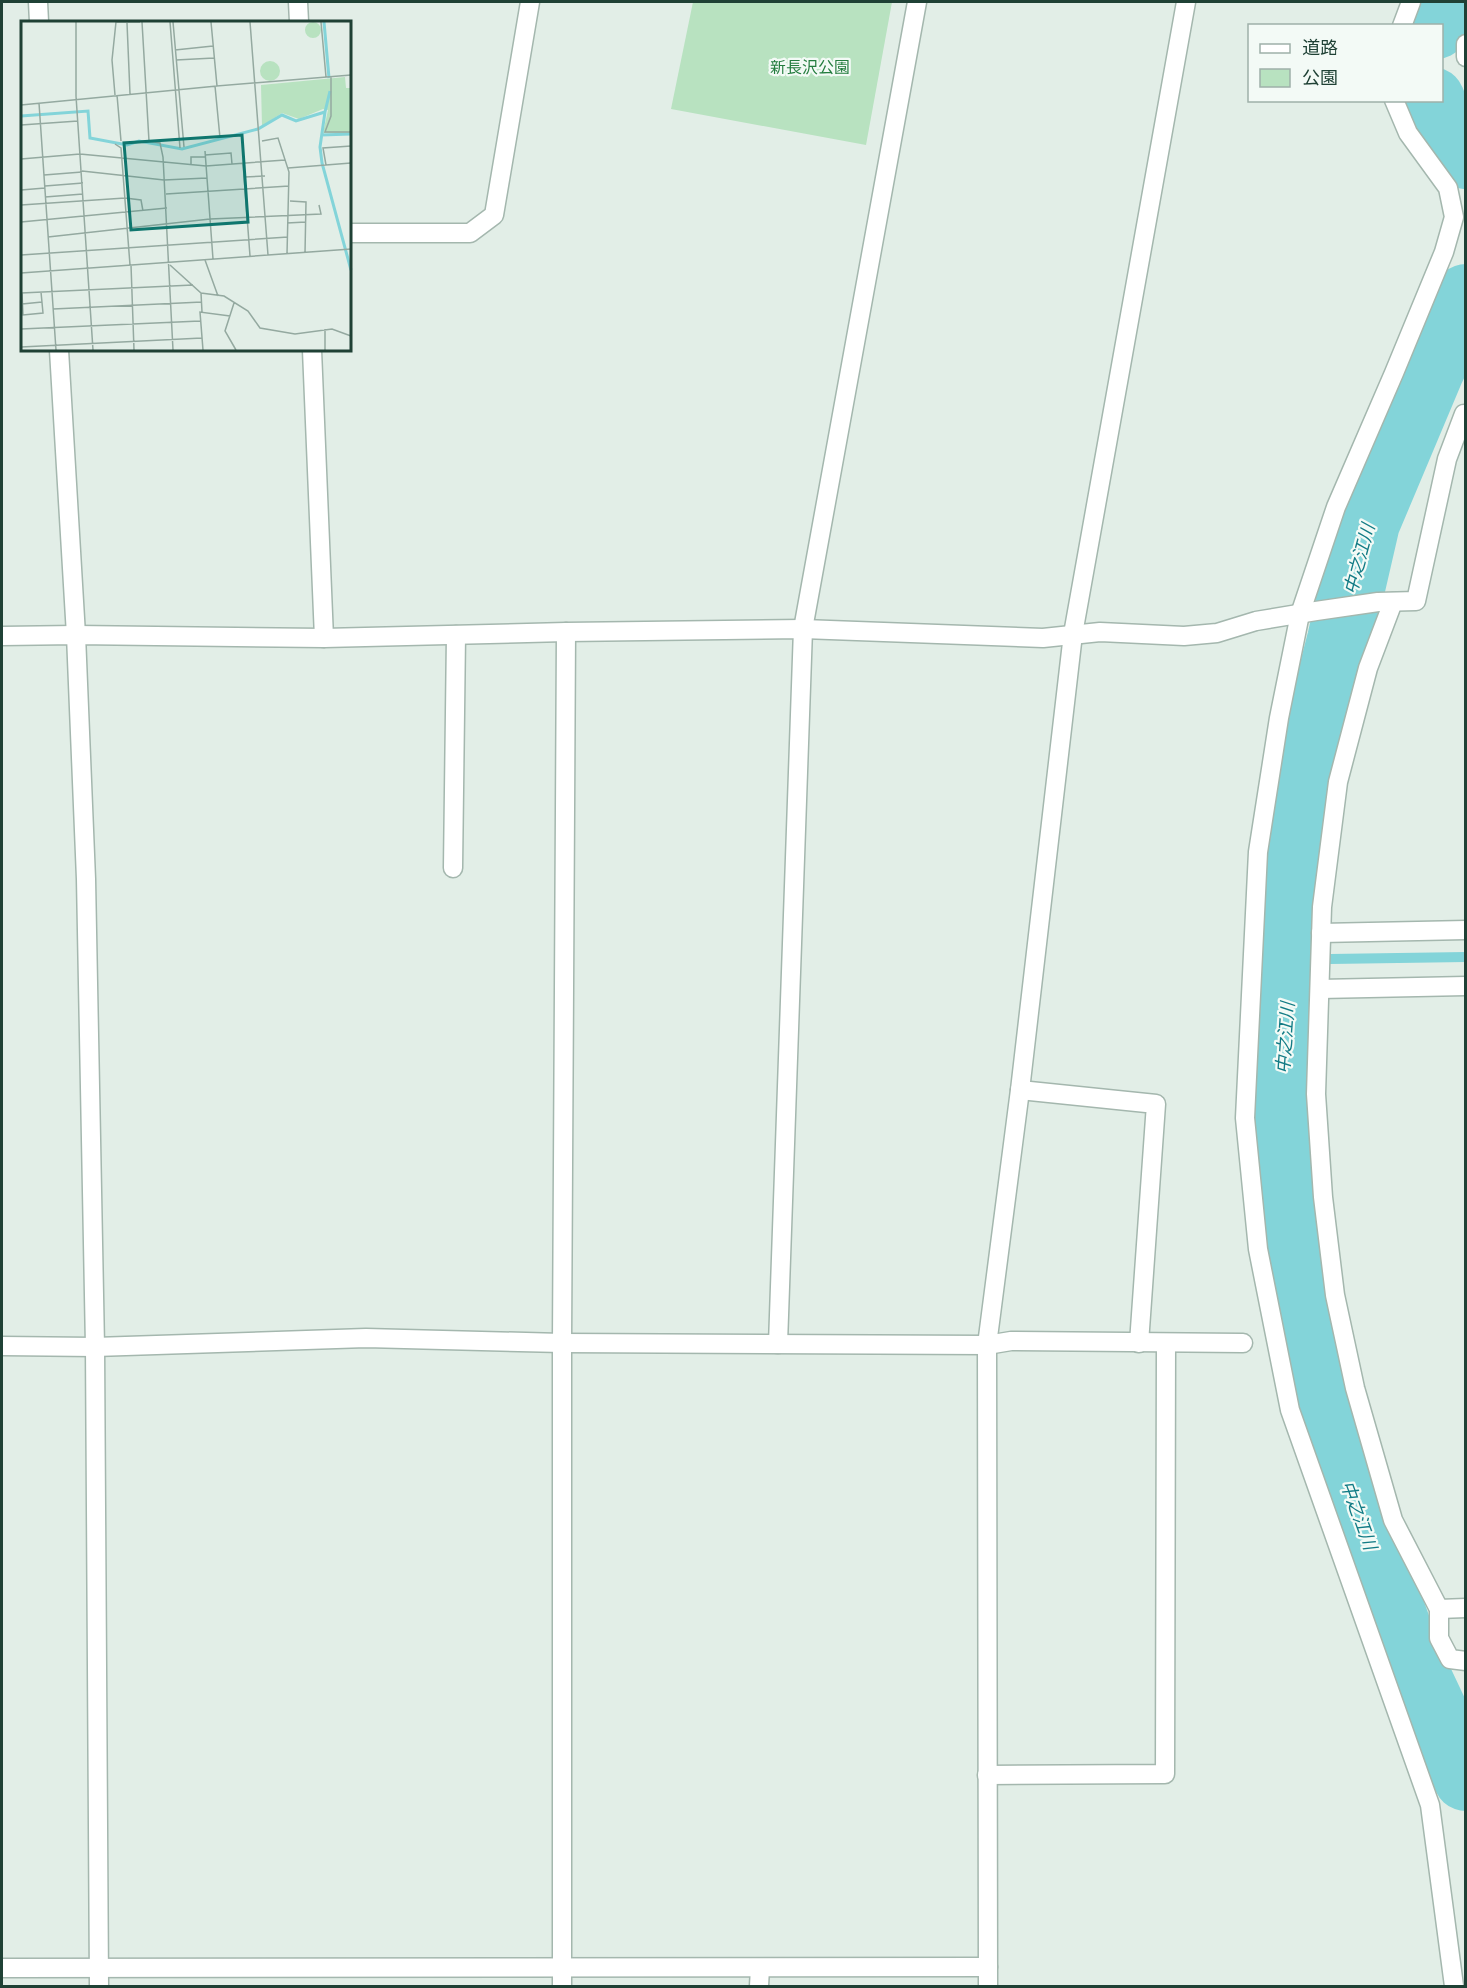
<svg xmlns="http://www.w3.org/2000/svg" width="1467" height="1988" font-family="'DejaVu Sans','Noto Sans JP',sans-serif">
<rect width="100%" height="100%" fill="#e2eee7"/>
<path fill="#b8e2c0" d="M 693,2 L 892,2 L 866,145 L 671,109 Z"/>
<g fill="none" stroke-linecap="round" stroke-linejoin="round">
<g stroke="#83d4d9" stroke-width="10">
<path d="M 1330,959 L 1466,957"/>
<path d="M 1402,1638 L 1409,1637"/>
</g>
<g stroke="#83d4d9" stroke-width="66">
<path d="M 1436,26 L 1444,2"/>
<path d="M 1432,100 L 1445,131 L 1466,156"/>
<path d="M 1466,297 L 1431,371 L 1367,523 L 1340,640 L 1302,787 L 1289,959 L 1282,1083 L 1287,1188 L 1331,1438 L 1408,1655 L 1466,1778"/>
</g>
<defs>
<g id="lane">
<path d="M 1402,26 L 1411,2"/>
<path d="M 1466,44 L 1466,57"/>
<path d="M 1394,100 L 1408,133 L 1448,188 L 1454,217 L 1444,252 L 1394,373 L 1336,507 L 1300,614 L 1279,718 L 1258,852 L 1245,1118 L 1258,1249 L 1290,1410 L 1430,1805 L 1454,1986"/>
<path d="M 1393,602 L 1368,668 L 1338,782 L 1322,907 L 1316,1094 L 1323,1197 L 1335,1295 L 1355,1388 L 1393,1520 L 1439,1609 L 1439,1638 L 1450,1659 L 1466,1661"/>
</g>
<g id="street">
<path d="M 38,2 L 39,22"/>
<path d="M 298,2 L 299,22"/>
<path d="M 350,233 L 470,233 L 494,215 L 530,2"/>
<path d="M 59,350 L 76,635 L 86,879 L 95,1347 L 99,1986"/>
<path d="M 312,350 L 324,638"/>
<path d="M 2,636 L 76,635 L 324,638 L 566,632 L 803,629 L 1043,638 L 1100,632 L 1184,636 L 1217,633 L 1256,621 L 1316,611 L 1378,602 L 1416,601 L 1447,459 L 1464,414 L 1466,414"/>
<path d="M 453,868 L 456,635"/>
<path d="M 1321,933 L 1466,930"/>
<path d="M 1320,989 L 1466,986"/>
<path d="M 1020,1090 L 1156,1104 L 1139,1343"/>
<path d="M 778,1344 L 803,629 L 917,2"/>
<path d="M 2,1346 L 95,1347 L 366,1338 L 562,1343 L 987,1345 L 1011,1341 L 1243,1343"/>
<path d="M 1439,1609 L 1466,1608"/>
<path d="M 987,1775 L 1165,1774 L 1166,1343"/>
<path d="M 2,1968 L 988,1967"/>
<path d="M 562,1986 L 562,1343 L 566,632"/>
<path d="M 759,1986 L 760,1968"/>
<path d="M 988,1986 L 987,1345 L 1020,1090 L 1073,634 L 1186,2"/>
</g>
</defs>
<use href="#lane" stroke="#a4b7ae" stroke-width="21"/>
<use href="#street" stroke="#a4b7ae" stroke-width="21"/>
<use href="#lane" stroke="#fff" stroke-width="18"/>
<use href="#street" stroke="#fff" stroke-width="18"/>
</g>
<g text-anchor="middle" dominant-baseline="central" stroke-width="4.5" stroke-linejoin="round" paint-order="stroke">
<g font-size="16" fill="#247d3f" stroke="#f3faf6">
<text x="810" y="67">新長沢公園</text>
</g>
<g font-size="18" font-style="italic" fill="#127b85" stroke="#f3faf6">
<text transform="translate(1359 559) rotate(-75)">中之江川</text>
<text transform="translate(1285 1038) rotate(-86)">中之江川</text>
<text transform="translate(1359 1515) rotate(70)">中之江川</text>
</g>
</g>
<g transform="translate(21 21)">
<rect width="330" height="330" fill="#e2eee7"/>
<path d="M284 9a8 8 0 1 1 16 0a8 8 0 1 1-16 0ZM239 50a10 10 0 1 1 20 0a10 10 0 1 1-20 0ZM 324,56 L 325,67 L 330,67 L 330,112 L 302,112 L 307,89 L 302,88 L 278,98 L 261,92 L 241,105 L 240,64 Z" fill="#b8e2c0"/>
<path fill="none" stroke="#83d4d9" stroke-width="3" d="M 303,1 L 308,57M 304,91 L 309,70M 0,95 L 67,90 L 69,117 L 106,124 L 118,120 L 161,128 L 237,108 L 261,94 L 275,100 L 304,91 L 299,126 L 301,142 L 330,249M 300,114 L 330,113"/>
<path fill="none" stroke="#94a9a0" stroke-width="1.5" d="M 55,1 L 55,75 L 72,329M 121,1 L 128,120 L 139,122 L 142,136 L 152,329M 149,1 L 159,127M 152,1 L 163,126M 190,1 L 196,65 L 330,54M 229,1 L 247,234M 300,1 L 305,56M 106,2 L 109,73M 154,29 L 192,25M 155,39 L 193,37M 310,55 L 310,95 L 304,111 L 330,111M 194,65 L 199,117M 94,74 L 91,39 L 95,1 L 119,1M 96,74 L 100,120M 18,82 L 35,329M 0,84 L 196,65M 0,104 L 57,100M 241,120 L 257,117 L 268,151 L 266,233M 94,123 L 100,127 L 109,244M 184,130 L 192,238M 184,134 L 210,132 L 211,143M 0,138 L 59,133 L 185,145 L 264,139M 222,142 L 229,235M 170,144 L 170,136 L 184,136M 305,144 L 302,127 L 330,125M 267,147 L 330,142M 61,150 L 143,159 L 186,157M 23,154 L 61,151M 223,156 L 244,155M 24,165 L 62,162M 0,169 L 24,167M 145,173 L 268,165M 24,176 L 62,173M 269,180 L 285,181 L 284,232M 0,184 L 104,177 L 120,179 L 122,190M 0,201 L 146,187M 266,202 L 285,201M 27,216 L 189,198 L 300,193 L 298,184M 0,234 L 267,216M 184,239 L 197,275M 110,244 L 113,329M 149,244 L 180,272 L 203,275 L 227,290 L 239,307 L 274,313 L 311,308 L 330,315M 0,252 L 330,228M 0,272 L 172,264M 1,272 L 2,294 L 22,292 L 20,271M 180,272 L 181,291M 213,282 L 204,310 L 215,329M 1,283 L 21,281M 32,288 L 181,281M 0,308 L 179,300M 304,308 L 304,329M 0,326 L 181,317M 182,329 L 179,291 L 209,295"/>
<path fill="#0f766e" fill-opacity="0.15" stroke="#0f766e" stroke-width="3" d="M 221,114 L 227,201 L 110,209 L 103,122 Z"/>
<rect width="330" height="330" fill="none" stroke="#1f4135" stroke-width="3"/>
</g>
<rect width="1467" height="1988" fill="none" stroke="#1f4135" stroke-width="6"/>
<rect x="1248" y="24" width="195" height="78" fill="#f3faf6" stroke="#9eb0a9" stroke-width="1.5"/>
<rect x="1260" y="44" width="30" height="9" fill="#ffffff" stroke="#9eb0a9" stroke-width="1.5"/>
<text x="1302" y="54" font-size="18" fill="#1f4135">道路</text>
<rect x="1260" y="69" width="30" height="18" fill="#b8e2c0" stroke="#9eb0a9" stroke-width="1.5"/>
<text x="1302" y="84" font-size="18" fill="#1f4135">公園</text>
</svg>
